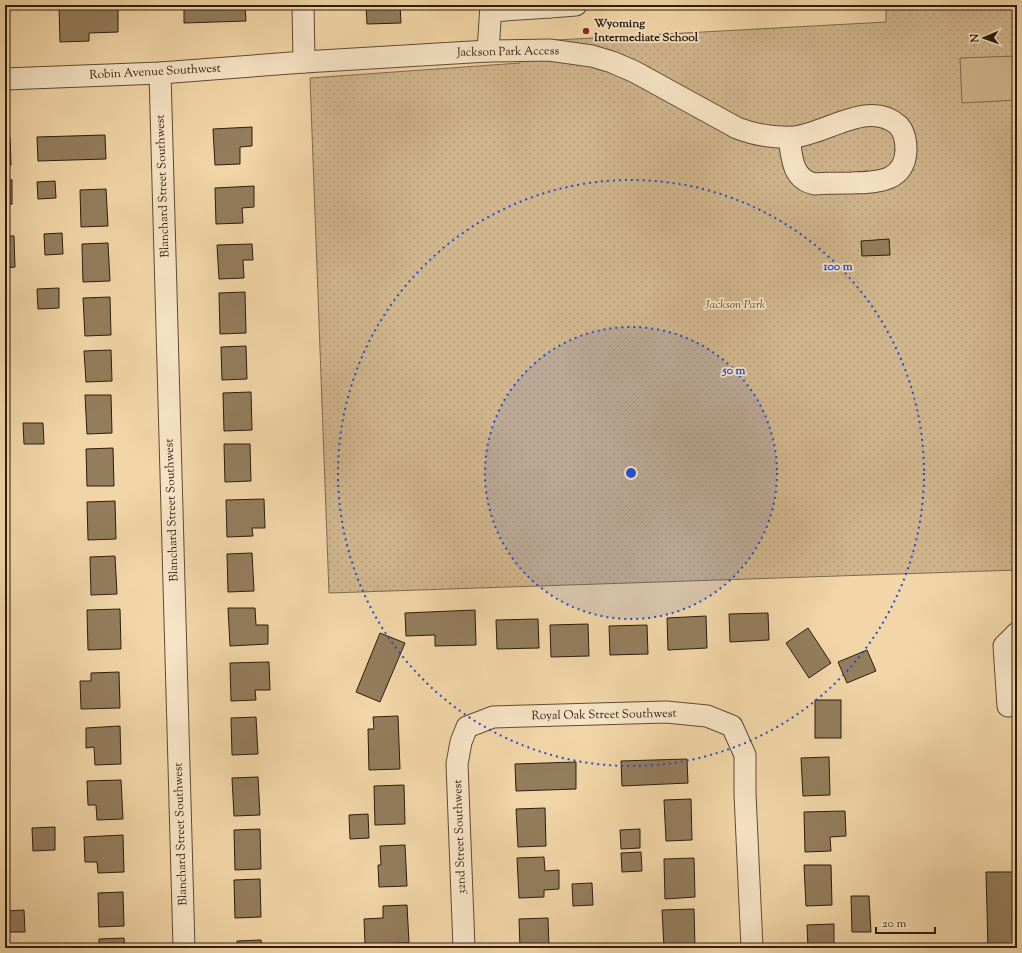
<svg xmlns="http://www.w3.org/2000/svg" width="1022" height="953" font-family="'Sorts Mill Goudy',serif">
<defs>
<pattern id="park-dots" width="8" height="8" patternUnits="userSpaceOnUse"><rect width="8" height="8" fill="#d1b68d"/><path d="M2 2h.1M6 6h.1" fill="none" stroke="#b49c78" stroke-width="1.8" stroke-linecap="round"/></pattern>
</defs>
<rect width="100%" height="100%" fill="#f2d6a7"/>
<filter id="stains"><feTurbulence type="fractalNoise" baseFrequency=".005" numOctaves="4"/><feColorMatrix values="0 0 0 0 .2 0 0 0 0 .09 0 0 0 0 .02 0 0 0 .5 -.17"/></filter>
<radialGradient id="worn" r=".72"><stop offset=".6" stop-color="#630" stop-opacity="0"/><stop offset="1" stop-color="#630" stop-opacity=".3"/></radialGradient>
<path fill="url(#park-dots)" stroke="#80694d" d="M 886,5 L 1017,5 L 1017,570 L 329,593 L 310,78 L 520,63 L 520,42 L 886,22 Z"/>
<path fill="#d1b68d" stroke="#80694d" d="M 1017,56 L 1017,100 L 962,103 L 960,58 Z"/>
<g fill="#947d5d" stroke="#2e1c0d">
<path d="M 59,5 L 88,5 L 88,8 L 118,7 L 118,32 L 89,33 L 89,41 L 60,42 Z"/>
<path d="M 184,5 L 245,5 L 246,21 L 184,23 Z"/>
<path d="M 366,5 L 400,5 L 401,23 L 367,24 Z"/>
<path d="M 252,127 L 252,146 L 240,147 L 240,164 L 215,165 L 213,129 Z"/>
<path d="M 105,135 L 106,159 L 38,161 L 37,137 Z"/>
<path d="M 5,138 L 10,138 L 11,165 L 5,165 Z"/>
<rect x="5" y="180" width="7" height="24"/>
<path d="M 55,181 L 56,198 L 38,199 L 37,182 Z"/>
<path d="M 254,186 L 254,207 L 242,208 L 243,223 L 216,224 L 215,188 Z"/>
<path d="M 106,189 L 108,226 L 81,227 L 80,190 Z"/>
<path d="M 62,233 L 63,254 L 45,255 L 44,234 Z"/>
<path d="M 5,236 L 14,236 L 15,267 L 5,268 Z"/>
<path d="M 889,239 L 890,255 L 862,256 L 861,241 Z"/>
<path d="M 108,243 L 110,281 L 83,282 L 82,244 Z"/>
<path d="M 252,244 L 253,260 L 243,260 L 244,278 L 219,279 L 217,245 Z"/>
<path d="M 59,288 L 59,308 L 38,309 L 37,289 Z"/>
<path d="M 5,289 L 6,289 L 7,312 L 5,312 Z"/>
<path d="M 245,292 L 246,333 L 220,334 L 219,293 Z"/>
<path d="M 110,297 L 111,335 L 85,336 L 83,298 Z"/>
<path d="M 246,346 L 247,379 L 222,380 L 221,347 Z"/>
<path d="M 111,350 L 112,381 L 86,382 L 84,351 Z"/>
<path d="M 251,392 L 252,430 L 224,431 L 223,393 Z"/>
<path d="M 85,395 L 111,395 L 112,433 L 87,434 Z"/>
<path d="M 23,423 L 43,423 L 44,444 L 24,444 Z"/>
<path d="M 224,444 L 250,444 L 251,481 L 225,482 Z"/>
<path d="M 113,448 L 114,486 L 87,486 L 86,449 Z"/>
<path d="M 264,499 L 265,528 L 252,528 L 253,536 L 227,537 L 226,500 Z"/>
<path d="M 115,501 L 116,539 L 88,540 L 87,502 Z"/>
<path d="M 252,553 L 254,591 L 228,592 L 227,554 Z"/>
<path d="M 115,556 L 117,594 L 91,595 L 90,557 Z"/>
<path d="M 228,608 L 255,608 L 256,625 L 268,625 L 268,644 L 230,646 Z"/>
<path d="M 120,609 L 121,649 L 88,650 L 87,610 Z"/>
<path d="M 475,610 L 476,645 L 435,646 L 435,635 L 406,636 L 405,613 Z"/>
<path d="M 768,613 L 769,640 L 730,642 L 729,614 Z"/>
<path d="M 706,616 L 707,648 L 668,650 L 667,618 Z"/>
<path d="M 538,619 L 539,648 L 497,649 L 496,620 Z"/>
<path d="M 588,624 L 589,656 L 551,657 L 550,625 Z"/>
<path d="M 647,625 L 648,654 L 610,655 L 609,626 Z"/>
<path d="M 808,628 L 831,663 L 809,678 L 786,643 Z"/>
<path d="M 380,633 L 405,643 L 380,702 L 356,692 Z"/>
<path d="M 867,650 L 876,671 L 847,683 L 838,662 Z"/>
<path d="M 269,662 L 270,690 L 255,690 L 256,700 L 231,701 L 230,663 Z"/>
<path d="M 119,672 L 120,708 L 81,709 L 80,681 L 91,681 L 91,673 Z"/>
<rect x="815" y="700" width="26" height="38"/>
<path d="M 398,716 L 400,769 L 369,770 L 368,729 L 374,729 L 373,717 Z"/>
<path d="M 256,717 L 258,754 L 232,755 L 231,718 Z"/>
<path d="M 120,726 L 121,764 L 95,765 L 94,747 L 86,748 L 86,728 Z"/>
<path d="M 829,757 L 830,795 L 803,796 L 801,758 Z"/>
<path d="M 687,759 L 688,783 L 622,786 L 621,761 Z"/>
<path d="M 576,762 L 576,789 L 516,791 L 515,764 Z"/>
<path d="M 258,777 L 260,815 L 234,816 L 232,778 Z"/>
<path d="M 121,780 L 123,819 L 97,820 L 96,805 L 88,805 L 87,781 Z"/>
<path d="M 404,785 L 405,824 L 375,825 L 374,786 Z"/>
<path d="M 691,799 L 692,840 L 666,841 L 664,800 Z"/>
<path d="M 545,808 L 546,846 L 518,847 L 516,809 Z"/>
<path d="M 845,811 L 846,836 L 830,837 L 831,851 L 805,852 L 804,812 Z"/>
<path d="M 368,814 L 369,838 L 350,839 L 349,815 Z"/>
<path d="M 55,827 L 55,850 L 33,851 L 32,828 Z"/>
<path d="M 260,829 L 261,869 L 235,870 L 234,830 Z"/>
<path d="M 640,829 L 640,848 L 621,849 L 620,830 Z"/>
<path d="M 123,835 L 124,872 L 98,873 L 97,862 L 85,862 L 84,837 Z"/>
<path d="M 405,845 L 407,886 L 379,887 L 378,865 L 381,865 L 380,846 Z"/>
<path d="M 641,852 L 642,871 L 622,872 L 621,853 Z"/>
<path d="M 544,857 L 545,871 L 559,870 L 559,889 L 544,890 L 544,897 L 519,898 L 517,858 Z"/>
<path d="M 694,858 L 695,897 L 665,899 L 664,859 Z"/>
<path d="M 804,865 L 831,865 L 832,905 L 806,906 Z"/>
<path d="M 986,872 L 1017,872 L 1017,948 L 988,948 Z"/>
<path d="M 260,879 L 261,917 L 235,918 L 234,880 Z"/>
<path d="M 592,883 L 593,905 L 573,906 L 572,884 Z"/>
<path d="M 123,892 L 124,926 L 99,927 L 98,893 Z"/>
<path d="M 851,896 L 869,896 L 871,932 L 852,932 Z"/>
<path d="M 407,905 L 409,943 L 365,944 L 364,919 L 383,918 L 383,906 Z"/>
<path d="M 694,909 L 695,948 L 664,948 L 662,910 Z"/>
<path d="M 24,910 L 25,932 L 7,932 L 6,911 Z"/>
<path d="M 548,918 L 549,948 L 520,948 L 519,919 Z"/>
<path d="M 834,924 L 834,948 L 808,948 L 807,925 Z"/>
<path d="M 124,938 L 125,948 L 99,948 L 99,939 Z"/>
<path d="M 261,940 L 262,948 L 237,948 L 237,941 Z"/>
</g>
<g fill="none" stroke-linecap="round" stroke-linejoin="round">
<defs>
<g id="minor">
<path d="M 303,5 L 304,62"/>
<path d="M 550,7 L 576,5"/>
<path d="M 491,11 L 550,7 L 550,5"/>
<path d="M 488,51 L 491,5"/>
<path d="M 160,73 L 184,948"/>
<path d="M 5,79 L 160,73 L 304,62 L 488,51 L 549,50 L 592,56 L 612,62 L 635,72 L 737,128 C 755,135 774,138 794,137 C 826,134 869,99 898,125 C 905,132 906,141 906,150 C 905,183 876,182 851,183 C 839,183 827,183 815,184 C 791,179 792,156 789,137"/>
<path d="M 1017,633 L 1004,646 L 1008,706 L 1017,705"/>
<path d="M 464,948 L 457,764 L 461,742 L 467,727 L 493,717 L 666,712 L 707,716 L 732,726 L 745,755 L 745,794 L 752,948"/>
</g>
</defs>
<use href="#minor" stroke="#5f4a34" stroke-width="23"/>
<use href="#minor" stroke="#f7e4c6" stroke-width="21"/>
</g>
<circle cx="631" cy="473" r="146" fill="#1d4ed8" fill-opacity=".12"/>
<g fill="none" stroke="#1d4ed8" stroke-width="2" stroke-dasharray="2 4">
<circle cx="631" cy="473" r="146"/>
<circle cx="631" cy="473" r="293"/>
</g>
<circle fill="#8f2418" stroke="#f7e4c6" stroke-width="1.5" cx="586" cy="31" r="4"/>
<g text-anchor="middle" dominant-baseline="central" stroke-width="3.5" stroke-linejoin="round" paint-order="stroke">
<g font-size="12" font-weight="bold" fill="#2e1c0d" stroke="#f7e4c6" text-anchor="start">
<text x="594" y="24">Wyoming<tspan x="594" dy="14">Intermediate School</tspan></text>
</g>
<g font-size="12" fill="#2e1c0d" stroke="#f7e4c6">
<text transform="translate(508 52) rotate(-1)">Jackson Park Access</text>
<text transform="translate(155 72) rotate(-3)">Robin Avenue Southwest</text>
<text transform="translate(163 186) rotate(-92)">Blanchard Street Southwest</text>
<text transform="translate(172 510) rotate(-92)">Blanchard Street Southwest</text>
<text transform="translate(604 715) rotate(-1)">Royal Oak Street Southwest</text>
<text transform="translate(181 834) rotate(-92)">Blanchard Street Southwest</text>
<text transform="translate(460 837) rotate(-92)">32nd Street Southwest</text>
</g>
<g font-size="12" font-style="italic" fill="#5f4a33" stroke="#f7e4c6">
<text x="735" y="305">Jackson Park</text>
</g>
</g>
<circle cx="631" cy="473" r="6" fill="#1d4ed8" stroke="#f7e4c6" stroke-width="2"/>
<g font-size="12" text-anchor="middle" font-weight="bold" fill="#1d4ed8" stroke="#f7e4c6" stroke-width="3.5" stroke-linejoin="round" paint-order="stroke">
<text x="838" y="270">100 m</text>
<text x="734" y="374">50 m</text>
</g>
<rect width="1022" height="953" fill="none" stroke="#f2d6a7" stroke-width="20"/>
<rect x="6" y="6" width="1010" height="941" fill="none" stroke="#2e1c0d" stroke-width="2"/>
<rect x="10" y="10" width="1002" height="933" fill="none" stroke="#2e1c0d"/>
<g transform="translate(984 38) rotate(268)" stroke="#f7e4c6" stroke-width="3" paint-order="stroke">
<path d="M0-3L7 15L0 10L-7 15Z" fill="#2e1c0d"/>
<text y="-6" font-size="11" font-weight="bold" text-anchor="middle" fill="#2e1c0d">N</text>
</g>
<path d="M876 927v6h59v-6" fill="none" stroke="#2e1c0d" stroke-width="2"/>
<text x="882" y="927" font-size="12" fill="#2e1c0d" stroke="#f7e4c6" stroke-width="3" paint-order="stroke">20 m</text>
<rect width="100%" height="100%" filter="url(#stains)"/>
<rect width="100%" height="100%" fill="url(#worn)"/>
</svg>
